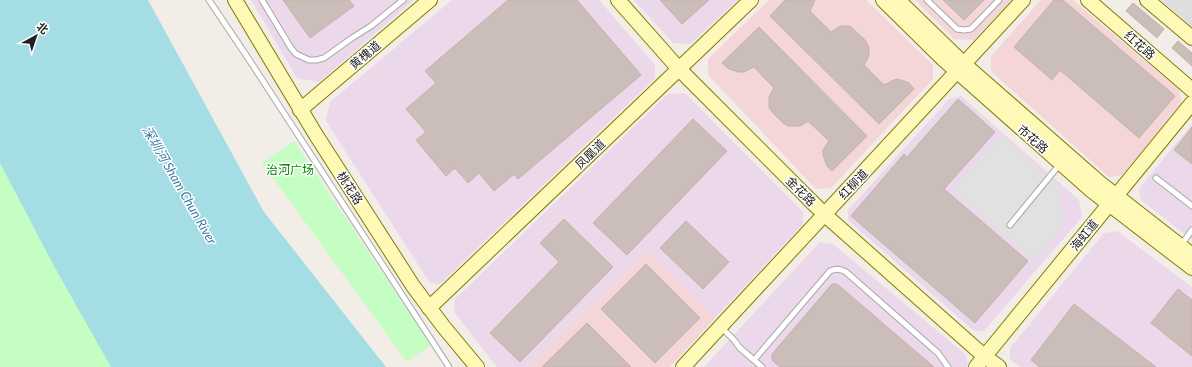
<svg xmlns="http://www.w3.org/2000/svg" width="1192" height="367" font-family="Lato,'Noto Sans SC',sans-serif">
<rect width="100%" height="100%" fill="#f2ede7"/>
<path fill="#dfdede" d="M 1161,0 L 1192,0 L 1192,27 Z"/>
<g fill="#f4d5d8">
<path d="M 769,0 L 866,0 L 933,65 L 933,79 L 831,188 L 816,189 L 708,75 L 708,59 Z"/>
<path d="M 915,0 L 1012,0 L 974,40 L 954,39 Z"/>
<path d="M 1041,0 L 1073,0 L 1179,90 L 1182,104 L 1122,175 L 1109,177 L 991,71 L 991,56 Z"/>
<path d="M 647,250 L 715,318 L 670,367 L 528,367 Z"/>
</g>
<g fill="#ecd8eb">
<path d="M 251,0 L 414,0 L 319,82 L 297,78 Z"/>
<path d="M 452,0 L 599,0 L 655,65 L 655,78 L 440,284 L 430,283 L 326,121 L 330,102 Z"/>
<path d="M 634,0 L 738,0 L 690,44 L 673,43 Z"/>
<path d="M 685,93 L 803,212 L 803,224 L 715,318 L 647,250 L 528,367 L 497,367 L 454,312 L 455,299 L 668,94 Z"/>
<path d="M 961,96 L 1079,200 L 1082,217 L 984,331 L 974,331 L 848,220 L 848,210 L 949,99 Z"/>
<path d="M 1192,124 L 1192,240 L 1141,200 L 1139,189 Z"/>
<path d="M 1117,231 L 1192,287 L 1192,367 L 1020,367 L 1010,359 L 1010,348 L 1104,233 Z"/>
<path d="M 820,242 L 833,244 L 966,355 L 968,365 L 966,367 L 704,367 Z"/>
</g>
<g fill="#c5fec2">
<path d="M 0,48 L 225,367 L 0,367 Z"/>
<path d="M 294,141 L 431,345 L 407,362 L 262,163 Z"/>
</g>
<path fill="#e1e1e1" d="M 1000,136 L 1059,186 L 1064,224 L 1034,260 L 953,191 Z"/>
<path fill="#a4dde3" d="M 0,0 L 148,0 L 264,212 L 386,367 L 111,367 L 54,266 L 0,163 Z"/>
<g fill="#cbbeba" stroke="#c5b1a8">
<path d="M 283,0 L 349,0 L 354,6 L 310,38 Z"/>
<path d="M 508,0 L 577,0 L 641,75 L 518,179 L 514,174 L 494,191 L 479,173 L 468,183 L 455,168 L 446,176 L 416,140 L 426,132 L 406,109 L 436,83 L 425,71 Z"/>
<path d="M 660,0 L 709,0 L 682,24 Z"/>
<path d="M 785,0 L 815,0 L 810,11 L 831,32 L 840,26 L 850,26 L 865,40 L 868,45 L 869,51 L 869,56 L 864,65 L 884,85 L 894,80 L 898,79 L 909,83 L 914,89 L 879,124 L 770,16 Z"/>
<path d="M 943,0 L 984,0 L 964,20 Z"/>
<path d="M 1054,0 L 1063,0 L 1175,96 L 1139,138 L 1060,70 L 1052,80 L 1014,47 Z"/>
<path d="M 1133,3 L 1164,29 L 1157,38 L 1126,11 Z"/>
<path d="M 759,27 L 867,136 L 832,171 L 827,166 L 823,155 L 823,150 L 829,141 L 808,121 L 800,126 L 788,126 L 783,123 L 772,112 L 769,107 L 769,97 L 774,88 L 754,67 L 744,72 L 738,72 L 729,69 L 722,63 Z"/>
<path d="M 1178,41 L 1192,53 L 1192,66 L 1172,48 Z"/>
<path d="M 958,99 L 995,132 L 944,189 L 1028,261 L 975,323 L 851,216 L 904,154 L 907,157 Z"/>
<path d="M 693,119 L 727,151 L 627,255 L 593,223 Z"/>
<path d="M 1192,127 L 1192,164 L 1174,150 Z"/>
<path d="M 564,219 L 613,267 L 520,362 L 490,333 L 559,262 L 540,243 Z"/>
<path d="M 686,221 L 729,262 L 703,289 L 660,248 Z"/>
<path d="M 646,264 L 700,318 L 655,363 L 601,309 Z"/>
<path d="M 832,284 L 837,284 L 934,367 L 780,367 L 772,360 L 772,354 Z"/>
<path d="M 1178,289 L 1192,300 L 1192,356 L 1151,323 Z"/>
<path d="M 1074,304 L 1156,367 L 1040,367 L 1031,360 Z"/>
<path d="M 587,323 L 631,367 L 542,367 Z"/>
</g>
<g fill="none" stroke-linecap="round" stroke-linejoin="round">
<defs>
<g id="lane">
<path d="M 209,0 L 250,61 L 449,367"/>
<path d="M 262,0 L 291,48 L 296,54 L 309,60 L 316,60 L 324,58 L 352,38 L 371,26 L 403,0"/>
<path d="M 927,0 L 957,29 L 964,30 L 971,29 L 999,0"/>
<path d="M 1156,178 L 1192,206"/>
<path d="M 1010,225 L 1060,164"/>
<path d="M 1181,245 L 1192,230"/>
<path d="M 721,327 L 734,340 L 740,348 L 762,367"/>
<path d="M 754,360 L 830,271 C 837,268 840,269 846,272 L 938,353 L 948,367"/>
</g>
<g id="secondary">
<path d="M 235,0 L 316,135 L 413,286 L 443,326 L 477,367"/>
<path d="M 618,0 L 679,69 L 824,214 L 984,356 L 999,367"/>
<path d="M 883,0 L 943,59 L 1092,191 L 1192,268"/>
<path d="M 898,0 L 964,64 L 1100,183 L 1192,255"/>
<path d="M 1088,0 L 1192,90"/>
<path d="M 1147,0 L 1192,38"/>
<path d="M 300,110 L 430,0"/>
<path d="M 429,308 L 751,0"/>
<path d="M 683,367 L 1023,0"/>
<path d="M 976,367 L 1192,103"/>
</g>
</defs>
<use href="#lane" stroke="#a8a8a8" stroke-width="7"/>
<use href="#secondary" stroke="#807d00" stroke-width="16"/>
<use href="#lane" stroke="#fff" stroke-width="5"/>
<use href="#secondary" stroke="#fff9b8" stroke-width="14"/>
</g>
<g text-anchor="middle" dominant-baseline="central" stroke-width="3" stroke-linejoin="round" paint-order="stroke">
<g font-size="12" fill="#212121" stroke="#fff">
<text transform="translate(1140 45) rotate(41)">红花路</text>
<text transform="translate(365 55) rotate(-40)">黄槐道</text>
<text transform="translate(1033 139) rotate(41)">市花路</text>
<text transform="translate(590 154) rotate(-44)">凤凰道</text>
<text transform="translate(853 184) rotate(-47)">红柳道</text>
<text transform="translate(350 188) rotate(57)">桃花路</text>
<text transform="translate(801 191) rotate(45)">金花路</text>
<text transform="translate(1084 235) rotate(-51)">海虹道</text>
</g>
<g font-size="12" fill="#098603" stroke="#fff">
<text x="290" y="169">治河广场</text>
</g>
<g font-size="13" font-style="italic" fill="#3c7ca2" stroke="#fff">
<text transform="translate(180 185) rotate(60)">深圳河 Sham Chun River</text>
</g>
</g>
<g transform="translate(36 36) rotate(40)" stroke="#ffffff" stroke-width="3" paint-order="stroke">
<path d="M0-3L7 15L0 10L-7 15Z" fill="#212121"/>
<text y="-6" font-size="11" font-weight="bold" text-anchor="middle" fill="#212121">北</text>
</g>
</svg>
